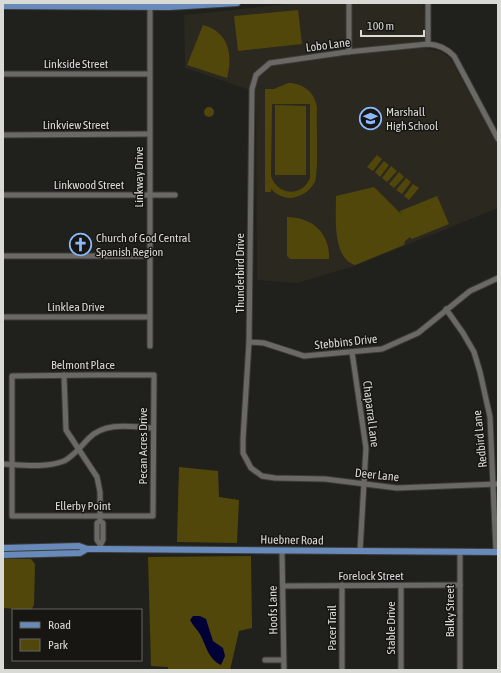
<svg xmlns="http://www.w3.org/2000/svg" width="501" height="673" font-family="'Asap Condensed',sans-serif">
<rect width="100%" height="100%" fill="#20201c"/>
<path fill="#2a281f" d="M 298,3 L 423,3 L 428,49 L 440,51 L 450,58 L 498,145 L 498,208 L 355,266 L 297,283 L 257,280 L 256,92 L 185,68 L 184,15 Z"/>
<g fill="#52470b" fill-rule="evenodd">
<path d="M 298,10 L 302,44 L 238,51 L 234,16 Z"/>
<path d="M 203,25 C 229,32 233,55 227,78 L 187,65 Z"/>
<path d="M 288,83 C 303,83 315,92 317,108 C 316,123 319,170 315,182 C 311,189 304,195 296,197 C 287,200 278,196 271,189 L 271,192 L 265,192 L 265,89 L 274,89 ZM 272,104 L 310,104 L 310,178 C 302,198 277,195 271,176 Z"/>
<path d="M 275,105 L 306,106 L 306,175 L 275,175 Z"/>
<circle cx="209" cy="112" r="5"/>
<path d="M 377,155 L 382,159 L 373,171 L 367,167 Z"/>
<path d="M 384,161 L 389,165 L 380,177 L 375,172 Z"/>
<path d="M 391,166 L 397,171 L 387,182 L 382,178 Z"/>
<path d="M 399,172 L 404,177 L 394,188 L 389,184 Z"/>
<path d="M 406,178 L 411,182 L 402,194 L 396,190 Z"/>
<path d="M 413,184 L 419,188 L 409,200 L 404,196 Z"/>
<path d="M 374,187 L 401,214 L 400,211 L 437,196 L 449,224 L 412,239 L 410,237 L 405,241 L 404,245 L 355,265 C 332,258 336,216 336,196 Z"/>
<path d="M 287,217 C 312,217 330,233 329,259 L 290,259 L 287,256 Z"/>
<path d="M 179,467 L 218,471 L 219,497 L 239,500 L 237,543 L 177,542 Z"/>
<path d="M 251,556 L 252,628 L 239,631 L 230,670 L 168,670 L 168,667 L 151,666 L 148,557 Z"/>
<path d="M 3,559 L 31,559 L 35,564 L 34,605 L 31,610 L 3,608 Z"/>
</g>
<path fill="#000036" d="M 193,616 L 200,616 L 206,619 L 213,641 L 223,648 L 225,656 L 221,665 C 209,660 206,646 201,636 C 198,630 193,626 190,620 Z"/>
<g fill="none" stroke-linecap="round" stroke-linejoin="round">
<defs>
<g id="minor">
<path d="M 428,44 L 428,3"/>
<path d="M 349,52 L 349,3"/>
<path d="M 3,74 L 149,74"/>
<path d="M 3,135 L 149,134"/>
<path d="M 498,139 L 454,56 C 446,48 439,45 428,44 L 347,52 L 270,63 L 256,75 L 252,89 L 249,342 L 243,439 L 243,453 L 251,468 L 262,476 L 275,478 L 325,479 L 397,488 L 498,484"/>
<path d="M 3,195 L 175,195"/>
<path d="M 3,256 L 150,256"/>
<path d="M 446,309 L 463,333 L 474,352 L 480,372 L 490,417 L 496,552"/>
<path d="M 3,317 L 149,317"/>
<path d="M 249,342 L 264,343 L 304,356 L 382,349 L 418,333 L 470,291 L 498,278"/>
<path d="M 150,346 L 150,7"/>
<path d="M 352,352 L 366,448 L 360,551"/>
<path d="M 64,375 L 66,430 L 97,477 L 100,492 L 100,521 L 97,523 L 97,540 L 100,544"/>
<path d="M 92,375 L 154,375 L 153,516 L 12,516 L 12,376 Z"/>
<path d="M 3,464 C 22,465 46,468 64,461 C 74,456 81,446 89,438 C 106,421 132,427 153,428"/>
<path d="M 100,521 L 103,523 L 103,540 L 100,546"/>
<path d="M 282,551 L 284,670"/>
<path d="M 460,552 L 460,670"/>
<path d="M 342,585 L 342,670"/>
<path d="M 283,586 L 460,585"/>
<path d="M 401,586 L 401,670"/>
<path d="M 265,660 L 283,660"/>
</g>
<g id="major">
<path d="M 3,6 L 169,7 L 237,3"/>
<path d="M 3,548 L 79,546 L 87,549 L 101,549 L 498,552"/>
<path d="M 3,555 L 80,553 L 87,549"/>
</g>
</defs>
<use href="#minor" stroke="#3c3b38" stroke-width="7"/>
<use href="#major" stroke="#3c3b38" stroke-width="8"/>
<use href="#minor" stroke="#6a6965" stroke-width="5"/>
<use href="#major" stroke="#678aba" stroke-width="6"/>
</g>
<defs>
<symbol id="school-ring" viewBox="-11 -11 22 22"><circle r="9.5" fill="#171613" stroke="#8bbafc" stroke-width="1.5"/><path d="M0-5L7-2L0 1L-7-2ZM-4 1L0 2.5L4 1V4Q0 6-4 4Z" fill="#8bbafc"/></symbol>
<symbol id="church-ring" viewBox="-11 -11 22 22"><circle r="9.5" fill="#171613" stroke="#8bbafc" stroke-width="1.5"/><path d="M-1.2-6h2.4v3.5h3.3v2.4h-3.3V6h-2.4V-.1h-3.3v-2.4h3.3Z" fill="#8bbafc"/></symbol>
</defs>
<g fill-rule="evenodd">
<use href="#school-ring" x="358" y="106" width="25" height="25"/>
<use href="#church-ring" x="68" y="232" width="25" height="25"/>
</g>
<g text-anchor="middle" dominant-baseline="central" stroke-width="3" stroke-linejoin="round" paint-order="stroke">
<g font-size="12" fill="#d9d9d6" stroke="#171613">
<text transform="translate(328 45) rotate(-7)">Lobo Lane</text>
<text x="76" y="64">Linkside Street</text>
<text x="76" y="125">Linkview Street</text>
<text transform="translate(139 177) rotate(-90)">Linkway Drive</text>
<text x="89" y="185">Linkwood Street</text>
<text transform="translate(240 273) rotate(-90)">Thunderbird Drive</text>
<text x="76" y="307">Linklea Drive</text>
<text transform="translate(346 342) rotate(-6)">Stebbins Drive</text>
<text x="83" y="365">Belmont Place</text>
<text transform="translate(371 414) rotate(83)">Chaparral Lane</text>
<text transform="translate(480 439) rotate(-96)">Redbird Lane</text>
<text transform="translate(143 446) rotate(-90)">Pecan Acres Drive</text>
<text transform="translate(377 475) rotate(6)">Deer Lane</text>
<text x="83" y="506">Ellerby Point</text>
<text transform="translate(292 540) rotate(1)">Huebner Road</text>
<text x="371" y="576">Forelock Street</text>
<text transform="translate(273 610) rotate(-91)">Hoofs Lane</text>
<text transform="translate(450 611) rotate(-90)">Balky Street</text>
<text transform="translate(332 628) rotate(-90)">Pacer Trail</text>
<text transform="translate(391 628) rotate(-90)">Stable Drive</text>
</g>
<g font-size="12" fill="#d9d9d6" stroke="#171613" text-anchor="start">
<text x="386" y="112">Marshall<tspan x="386" dy="14">High School</tspan></text>
<text x="96" y="238">Church of God Central<tspan x="96" dy="14">Spanish Region</tspan></text>
</g>
</g>
<rect width="501" height="673" fill="none" stroke="#d9d9d6" stroke-width="8"/>
<rect x="12" y="609" width="130" height="52" fill="#171613" stroke="#656461"/>
<rect x="20" y="622" width="20" height="6" fill="#678aba" stroke="#656461"/>
<text x="48" y="629" font-size="12" fill="#d9d9d6">Road</text>
<rect x="20" y="639" width="20" height="12" fill="#52470b" stroke="#656461"/>
<text x="48" y="649" font-size="12" fill="#d9d9d6">Park</text>
<path d="M361 30v6h63v-6" fill="none" stroke="#d9d9d6" stroke-width="2"/>
<text x="367" y="30" font-size="12" fill="#d9d9d6" stroke="#171613" stroke-width="3" paint-order="stroke">100 m</text>
</svg>
